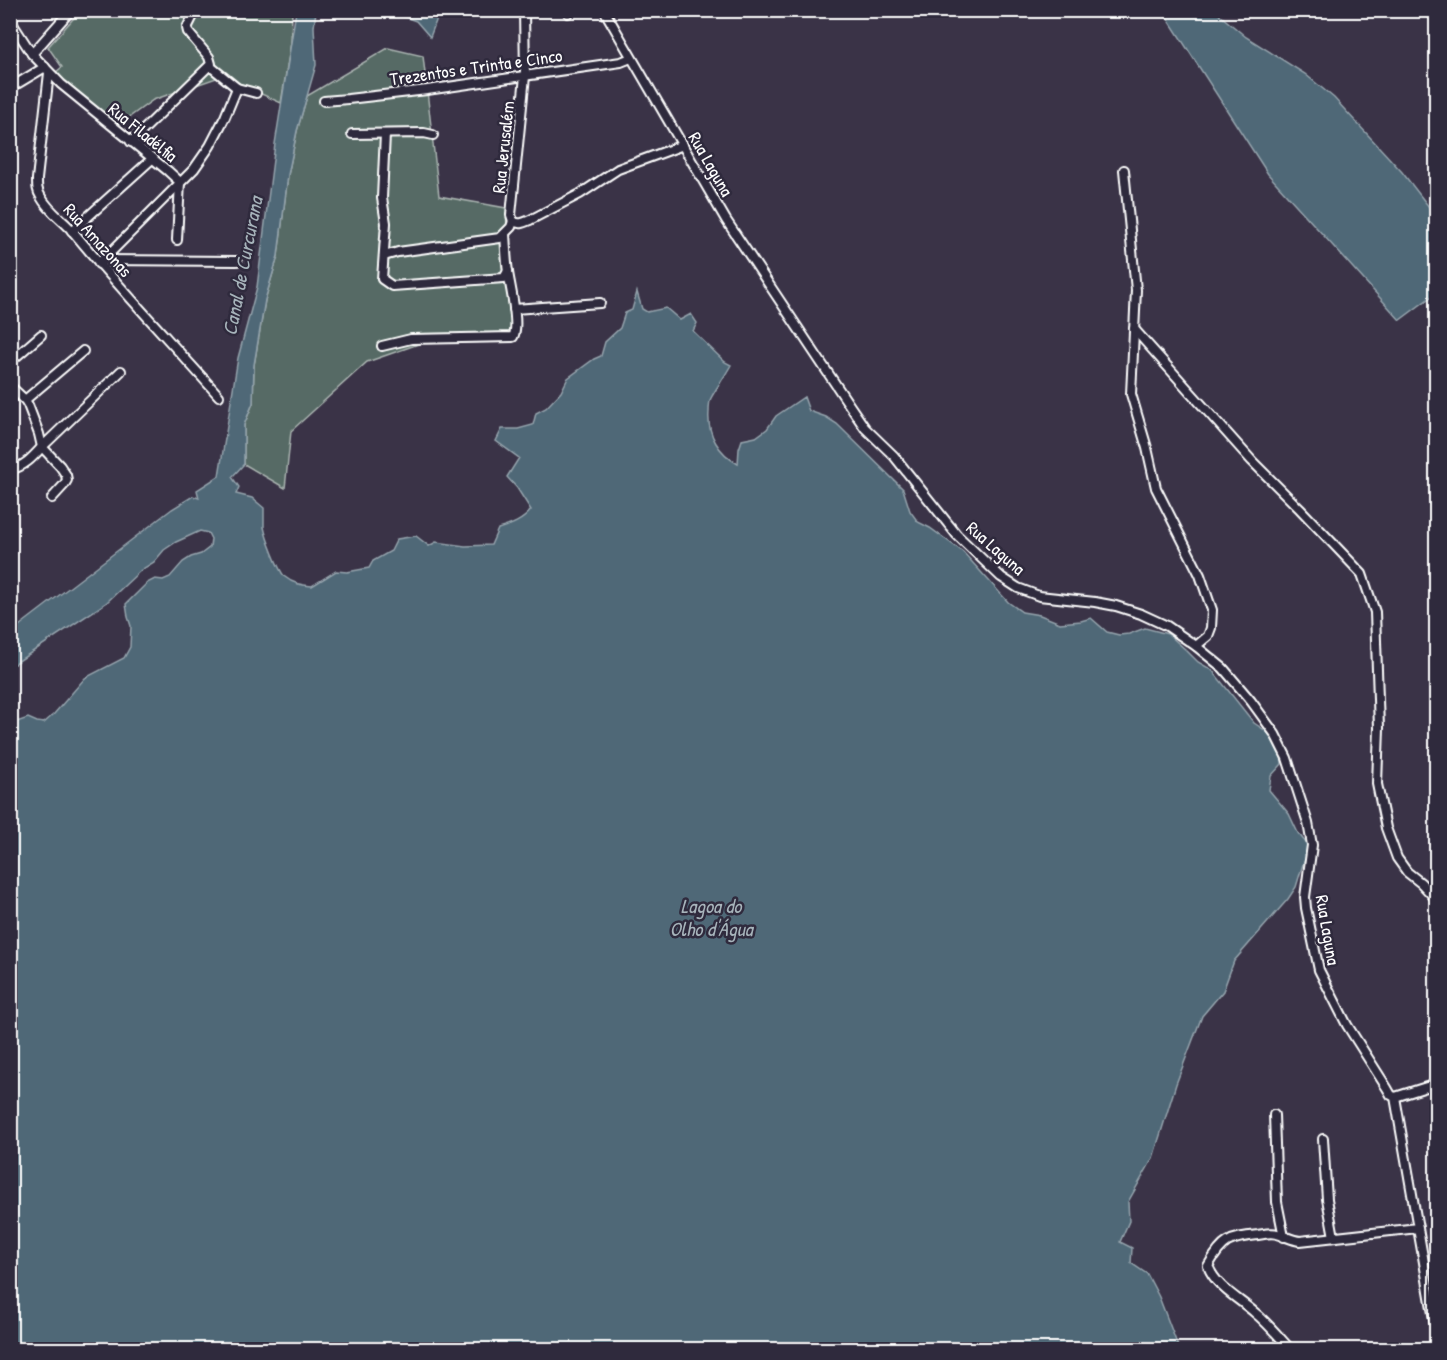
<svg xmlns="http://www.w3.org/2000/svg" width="1447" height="1360" font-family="'Patrick Hand',sans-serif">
<rect width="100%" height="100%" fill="#3a3347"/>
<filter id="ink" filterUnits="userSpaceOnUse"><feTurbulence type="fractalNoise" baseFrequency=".0167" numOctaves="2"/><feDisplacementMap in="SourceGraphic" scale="12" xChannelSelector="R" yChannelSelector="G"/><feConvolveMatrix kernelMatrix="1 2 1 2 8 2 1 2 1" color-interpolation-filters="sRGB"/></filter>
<g filter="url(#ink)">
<g fill="#576b65" stroke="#abb5b2" stroke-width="1.5">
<path d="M 80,11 L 292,11 L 291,42 L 281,103 L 222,76 L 153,100 L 117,126 L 65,84 L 55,73 L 62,67 L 48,47 Z"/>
<path d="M 388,48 L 423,56 L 439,196 L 506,208 L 512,339 L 427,341 L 367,362 L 291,431 L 285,488 L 244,464 L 244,425 L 253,403 L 254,365 L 265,300 L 278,256 L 288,175 L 297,131 L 307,96 Z"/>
</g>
<g fill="#4f6877" stroke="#95a4ad" stroke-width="1.5">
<path d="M 296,11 L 316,11 L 314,27 L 316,65 L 297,131 L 288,175 L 278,256 L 265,300 L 254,365 L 253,403 L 244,425 L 244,464 L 232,477 L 239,487 L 236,494 L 252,498 L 264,508 C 264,514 264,521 264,527 C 266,537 278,570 285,577 C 293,584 302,585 312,586 L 336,571 L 347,572 L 369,568 L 373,561 L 391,551 L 397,539 L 416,536 L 429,546 L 436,542 L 465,546 L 491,545 L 498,529 C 511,525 523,521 531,510 L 517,488 L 507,477 L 519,458 L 496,441 L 502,429 L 518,429 L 533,425 L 536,413 L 546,408 L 561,392 L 568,378 L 594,359 L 601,356 L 605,342 L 620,328 L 625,313 L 632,310 L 637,292 L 642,309 L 647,312 L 666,308 L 680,320 L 691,314 L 697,323 L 693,331 L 725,362 L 731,365 C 725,376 717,387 711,398 C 709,402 709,407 709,412 C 707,435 719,453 738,464 L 739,449 L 742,440 L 756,437 L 767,429 L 776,416 L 804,397 L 809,411 L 826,417 L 837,424 L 903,489 L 910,511 L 918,522 L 930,528 L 963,552 L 1008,602 L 1022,612 L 1040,615 L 1060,623 L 1081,621 L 1091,618 L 1107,632 L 1119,635 L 1129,634 L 1145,628 L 1168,634 L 1186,650 L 1198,662 L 1212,670 L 1254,723 L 1266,731 L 1276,742 L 1281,754 L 1282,764 L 1271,776 L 1269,790 L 1289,814 L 1298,833 L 1307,844 L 1309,850 L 1308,854 L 1303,864 L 1296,887 L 1288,899 L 1234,961 L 1223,991 L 1202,1016 L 1176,1084 L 1153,1158 L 1128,1202 L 1129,1221 L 1120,1242 L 1132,1248 L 1131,1263 L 1147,1274 L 1159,1297 L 1179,1349 L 11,1349 L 11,724 L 28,718 L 37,722 L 44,723 L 54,714 L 85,678 L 124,658 L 130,647 L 131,626 L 128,617 L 126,604 L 147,583 L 155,579 L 163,580 L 170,577 L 183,562 L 191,557 L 201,554 L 210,547 L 211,539 L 208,533 L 200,531 L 176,542 L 164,550 L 154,562 L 141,570 L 106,603 L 11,666 L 11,632 L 172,509 L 193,496 L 199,498 L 197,490 L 219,476 L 238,358 L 257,287 L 275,144 Z"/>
<path d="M 431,11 L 439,13 L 430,37 L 416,21 L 388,11 Z"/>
<path d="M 1163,11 L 1215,11 L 1246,37 L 1305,74 L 1334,98 L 1402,172 L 1436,216 L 1436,293 L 1400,320 L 1268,174 Z"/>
</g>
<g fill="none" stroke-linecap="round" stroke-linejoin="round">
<defs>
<g id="street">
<path d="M 568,10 L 568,13"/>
<path d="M 604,10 L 726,220 L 850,406 L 865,428 L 894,456 L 957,535 L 1001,577 L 1018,588 L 1039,596 L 1095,602 L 1116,606 L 1141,614 L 1167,626 L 1196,646 L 1223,668 L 1251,701 L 1275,734 L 1287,758 L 1308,823 L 1312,845 L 1305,897 L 1306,908 L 1319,970 L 1347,1025 L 1387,1088 L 1391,1095 L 1395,1097"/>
<path d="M 10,20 L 32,54 L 61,84 L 168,171 L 180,182 L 177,240"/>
<path d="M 32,54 L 71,10"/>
<path d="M 210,66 L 237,88 L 256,93"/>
<path d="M 49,73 L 37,179 C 37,186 37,191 41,197 C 49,212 65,221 75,234 C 121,290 171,342 219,396"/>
<path d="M 10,88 L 45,67"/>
<path d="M 324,101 L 348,99 L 427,90 L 621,62 L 631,58"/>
<path d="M 352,134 L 424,133 L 433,135"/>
<path d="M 385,134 L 382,198 L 386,223 L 382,279 L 392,286 L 504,278 L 508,271"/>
<path d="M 131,142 L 211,64 L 209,57 L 188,32 L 187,28 L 196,10"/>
<path d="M 1124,170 L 1136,290 L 1131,394 L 1147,448 L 1156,488 L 1200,575 L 1212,610 L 1211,628 L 1208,636 L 1196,646"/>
<path d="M 513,221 L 511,215 L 525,76 L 524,10"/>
<path d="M 513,221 C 519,225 523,223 530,220 L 580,194 L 618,169 L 683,145"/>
<path d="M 72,231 L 153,158"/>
<path d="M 384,256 L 398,252 L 500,238 L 511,227 L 513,221"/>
<path d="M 102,260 L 237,261"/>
<path d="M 99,264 L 194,169 L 210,146 L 225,117 L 237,88"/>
<path d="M 514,309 L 600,303"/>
<path d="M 1134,329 L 1252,461 L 1300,509 L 1362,574 L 1375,612 L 1379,728 L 1377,784 L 1386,828 L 1397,858 L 1407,872 L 1421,883 L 1436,899"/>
<path d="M 382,346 L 411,339 L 513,337 C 520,326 510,286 508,272 C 506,259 506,246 505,234"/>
<path d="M 10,362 L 41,335"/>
<path d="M 10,386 L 25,400 L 28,405 L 39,434 L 42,447 L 60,466 L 66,475 L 67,480 L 64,485 L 52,498"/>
<path d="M 25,400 L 83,351"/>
<path d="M 10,470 C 25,466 32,458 42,447 L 121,371"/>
<path d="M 1395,1097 L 1436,1331"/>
<path d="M 1395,1097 L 1436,1084"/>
<path d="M 1274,1115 L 1277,1202 L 1284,1237"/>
<path d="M 1323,1139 L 1327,1199 L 1334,1237"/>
<path d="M 1291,1350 C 1279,1337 1268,1323 1254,1312 C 1238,1298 1216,1287 1208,1266 C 1223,1240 1229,1238 1258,1235 C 1264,1234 1272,1232 1277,1234 C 1286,1236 1291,1240 1300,1241 L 1418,1228"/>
</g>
</defs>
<use href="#street" stroke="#fff" stroke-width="12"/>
<use href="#street" stroke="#2f2a3d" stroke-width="8"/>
</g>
</g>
<g text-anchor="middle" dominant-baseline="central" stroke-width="5" stroke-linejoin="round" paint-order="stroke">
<g font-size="18" fill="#fff" stroke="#2f2a3d">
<text transform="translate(476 67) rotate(-8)">Trezentos e Trinta e Cinco</text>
<text transform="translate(143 132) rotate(39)">Rua Filadélfia</text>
<text transform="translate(503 147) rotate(-84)">Rua Jerusalém</text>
<text transform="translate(711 164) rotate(60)">Rua Laguna</text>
<text transform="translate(98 240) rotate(48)">Rua Amazonas</text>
<text transform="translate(996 548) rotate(41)">Rua Laguna</text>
<text transform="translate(1328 930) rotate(80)">Rua Laguna</text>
</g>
<g font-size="20" font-style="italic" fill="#a7b4bb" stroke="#2f2a3d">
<text transform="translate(242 266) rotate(-79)">Canal de Curcurana</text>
<text x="711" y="905">Lagoa do<tspan x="711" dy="23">Olho d'Água</tspan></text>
</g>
</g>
<rect width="1447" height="1360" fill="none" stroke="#2f2a3d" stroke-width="36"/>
<rect x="18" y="18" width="1411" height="1324" fill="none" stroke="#fff" stroke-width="2" filter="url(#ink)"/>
</svg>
